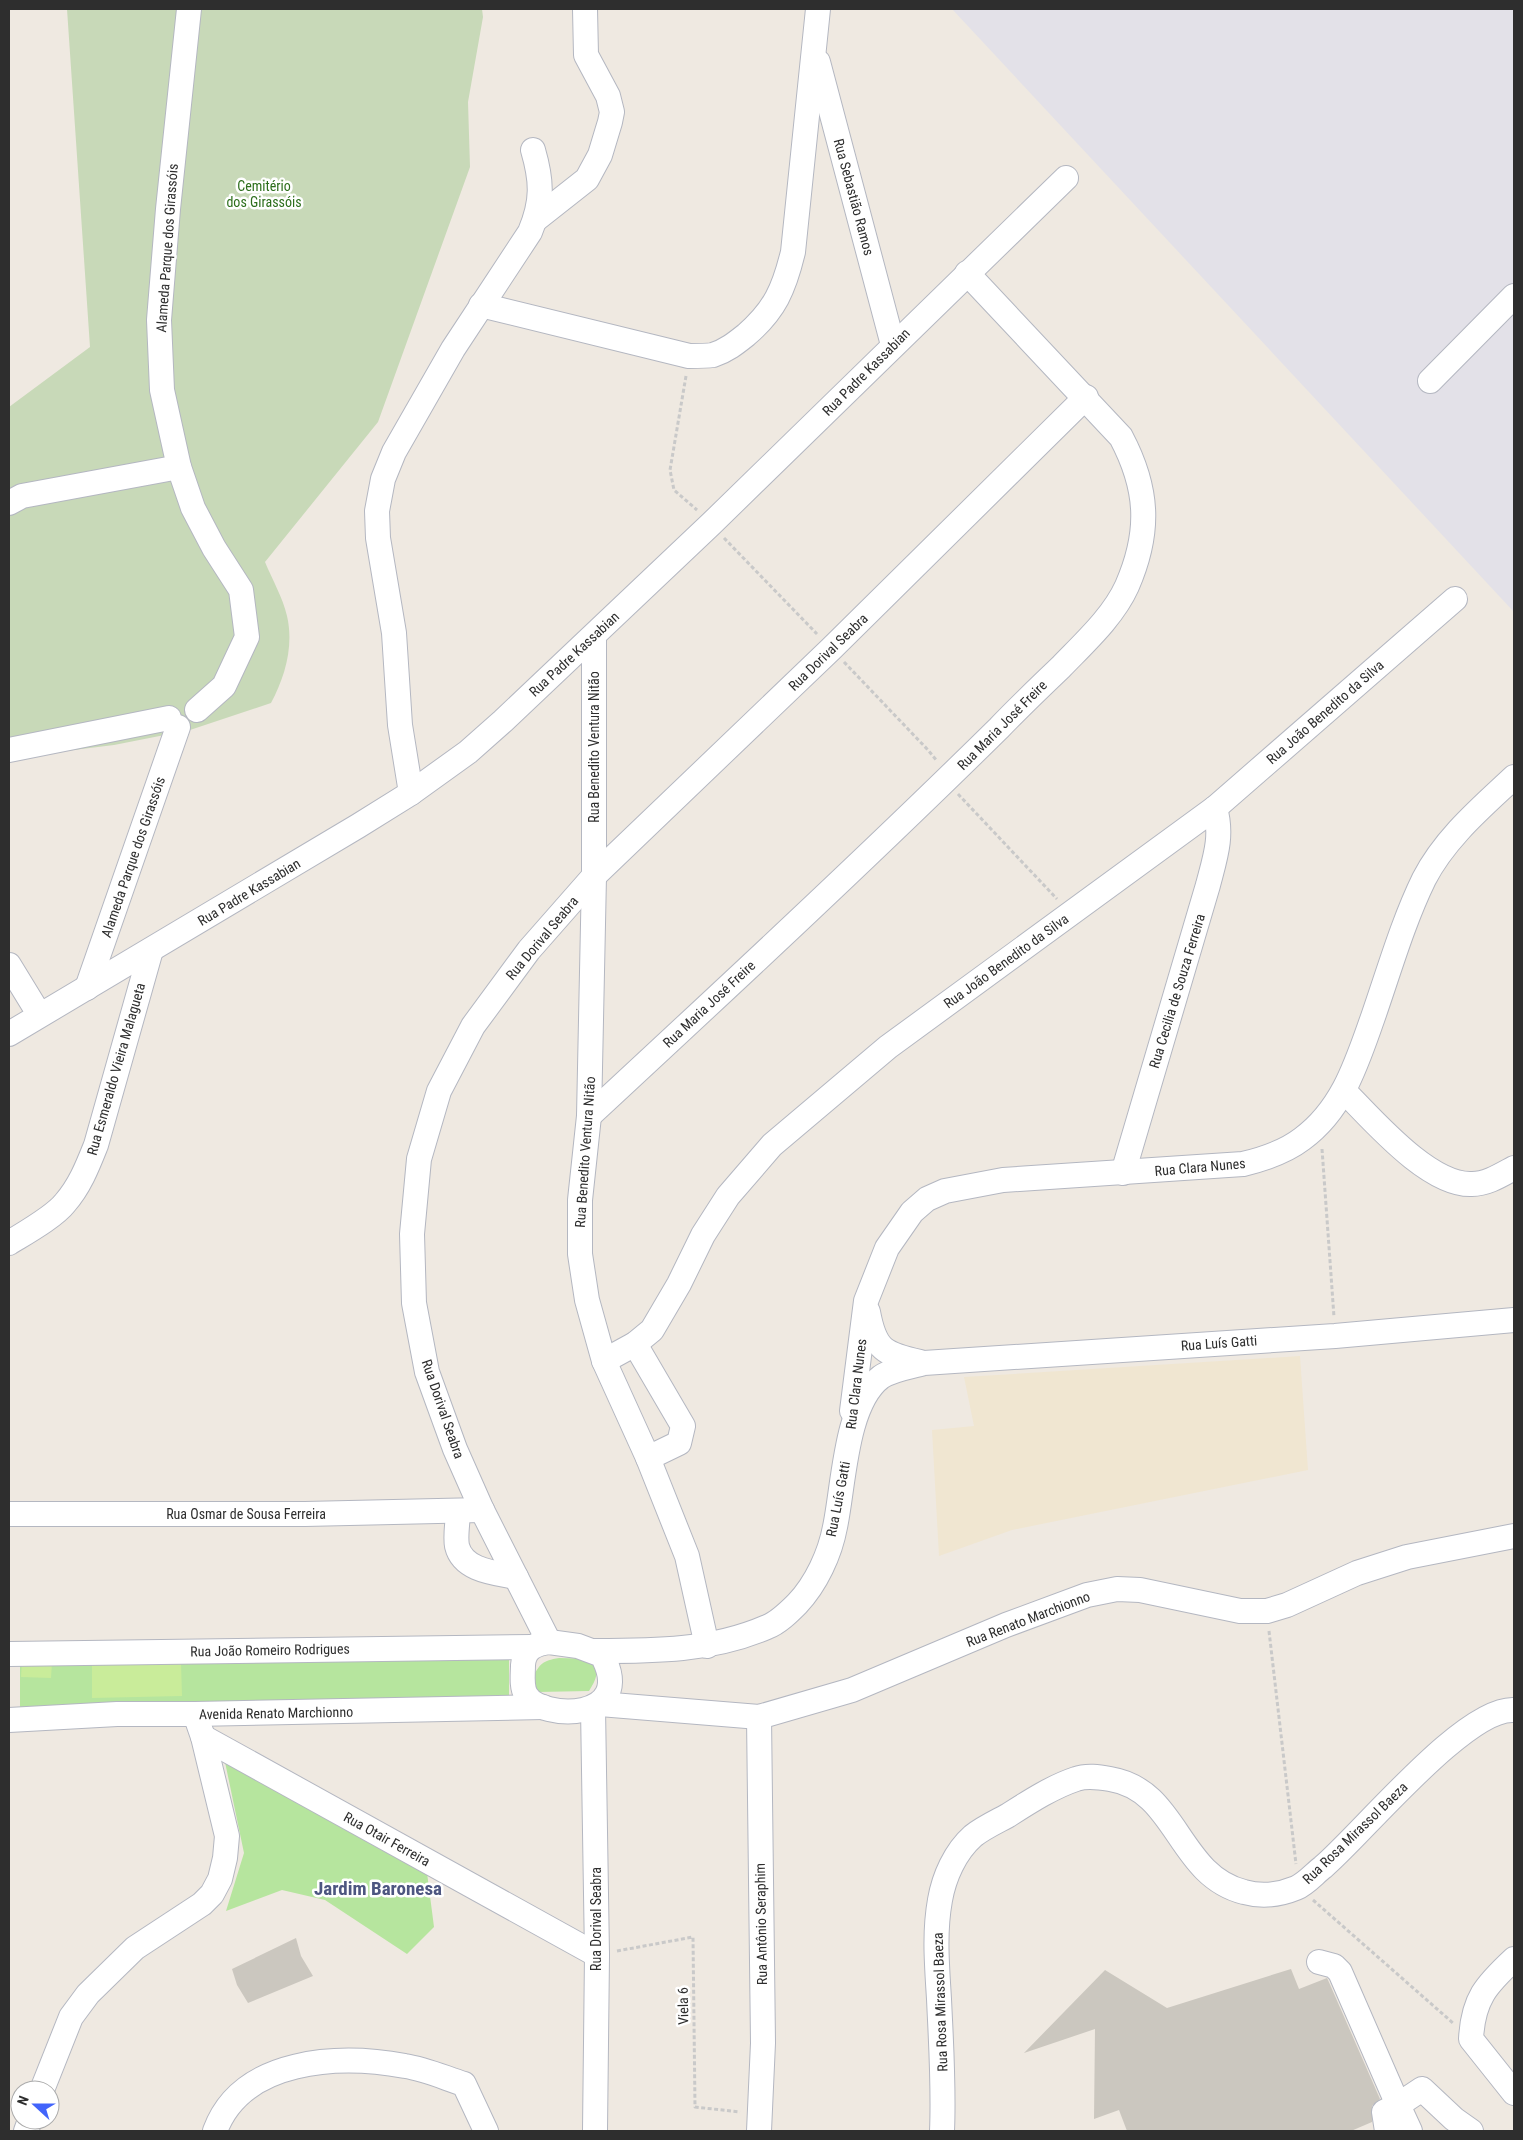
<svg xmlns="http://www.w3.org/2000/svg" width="1523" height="2140" font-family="'Roboto Condensed',sans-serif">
<rect width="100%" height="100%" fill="#efe9e1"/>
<path fill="#e3e1e8" d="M 952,9 L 1514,9 L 1514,612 Z"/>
<path fill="#f0e6d1" d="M 1300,1356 L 1308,1470 L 1012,1530 L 939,1556 L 932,1430 L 974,1426 L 964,1377 Z"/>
<g fill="#b6e59e">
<path d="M 559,1658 L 593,1659 C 600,1672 596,1680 589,1691 L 537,1692 L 532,1678 C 541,1663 542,1661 559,1658 Z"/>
<path d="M 509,1659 L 509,1706 L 20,1712 L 20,1664 Z"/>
<path d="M 225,1762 L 426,1865 L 434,1927 L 407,1954 L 325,1900 L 282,1890 L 226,1911 L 244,1853 Z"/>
</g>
<path fill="#c8d9b8" d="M 67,9 L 482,9 L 483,17 L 468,102 L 470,167 L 378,422 L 265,562 C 272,579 283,598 287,616 C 294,646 285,677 271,703 L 190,730 L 114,745 L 9,758 L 9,407 L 90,347 Z"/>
<g fill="#c9ec9a">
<path d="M 22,1661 L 52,1662 L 51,1678 L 21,1677 Z"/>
<path d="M 181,1663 L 182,1696 L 92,1698 L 92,1665 Z"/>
</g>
<g fill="#cbc7bf">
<path d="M 296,1938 L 301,1956 L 313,1976 L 248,2003 L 237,1985 L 232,1969 Z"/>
<path d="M 1291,1969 L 1299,1989 L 1327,1978 L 1328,1980 L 1380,2099 L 1372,2106 L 1372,2122 L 1351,2131 L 1127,2131 L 1119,2110 L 1094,2119 L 1095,2029 L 1024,2053 L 1105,1970 L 1167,2008 Z"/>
</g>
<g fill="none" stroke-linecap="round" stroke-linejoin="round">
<defs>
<g id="minor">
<path d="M 189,9 L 168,209 L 159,320 L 162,390 L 179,467 L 193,508 L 214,548 L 241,590 L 247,637 L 224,686 L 197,710"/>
<path d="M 818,62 L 893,345"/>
<path d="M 535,220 L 587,179 L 600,155 L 610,122 L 612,112 L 608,96 L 586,55 L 585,9"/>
<path d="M 481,305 L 689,356 C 697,356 706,356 713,355 C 726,351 736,343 746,335 C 775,310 784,289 793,252 L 818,9"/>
<path d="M 1430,381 L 1514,296"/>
<path d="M 9,503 L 22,496 L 179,467"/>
<path d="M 594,636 L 594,876 L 589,1116 L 580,1200 L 580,1254 L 587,1300 L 604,1361 L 648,1458 L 687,1556 L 707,1646"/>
<path d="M 9,750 L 169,718"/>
<path d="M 411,793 L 400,725 L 394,633 L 378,538 L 377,511 L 383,479 L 394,452 L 453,349 L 530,232 C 543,201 542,181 533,150"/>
<path d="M 9,965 L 39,1014"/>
<path d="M 87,988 L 178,727"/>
<path d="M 9,1034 L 358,826 L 411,793 L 468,752 L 503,721 L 711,524 L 1066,178"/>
<path d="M 1345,1092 C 1373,1120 1429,1186 1472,1184 C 1487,1184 1501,1175 1514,1168"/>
<path d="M 589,1116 C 727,988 865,860 999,728 C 1019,707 1040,687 1061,667 C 1084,643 1113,617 1127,586 C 1151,531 1148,488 1121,437 L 967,273"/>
<path d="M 1123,1173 L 1208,885 C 1215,858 1223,836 1215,808"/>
<path d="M 9,1243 C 25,1233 54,1217 65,1203 C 80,1186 88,1165 96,1145 L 151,950"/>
<path d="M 868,1312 C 875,1350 884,1354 920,1362"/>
<path d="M 635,1344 L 683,1426 L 679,1443 L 648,1458"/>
<path d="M 604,1361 L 635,1344 L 652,1330 L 679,1284 L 703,1235 L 728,1196 L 772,1145 L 888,1047 L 1215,808 L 1455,599"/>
<path d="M 852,1411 L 866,1301 L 887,1248 L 912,1212 L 927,1199 L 945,1191 L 1003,1180 L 1243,1164 C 1264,1159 1285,1152 1302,1139 C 1343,1109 1357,1062 1373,1017 C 1389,971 1403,922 1424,879 C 1445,838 1482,807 1514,777"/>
<path d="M 458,1511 C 458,1521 455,1536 457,1546 C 463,1571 496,1573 516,1577"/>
<path d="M 9,1514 L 305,1514 L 482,1510"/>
<path d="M 549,1642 L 482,1510 L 455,1449 L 427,1372 L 414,1303 L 412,1234 L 419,1159 L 439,1091 L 473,1026 L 529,950 L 594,876 L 831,649 L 1086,397"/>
<path d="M 549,1642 L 578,1646 L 602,1655 C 638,1722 541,1721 526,1695 C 521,1686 523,1674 523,1665 C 524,1649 535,1644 549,1642 Z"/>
<path d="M 595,1651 C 654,1651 712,1651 767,1627 C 778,1623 789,1612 797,1604 C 816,1584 830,1554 835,1527 C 844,1485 845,1404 881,1377 C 893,1369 910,1367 924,1363 L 1335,1336 L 1514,1320"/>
<path d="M 9,1654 L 532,1647"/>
<path d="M 600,1704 L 759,1717 L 852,1690 L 1006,1625 L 1087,1595 L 1117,1589 L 1140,1590 L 1240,1611 L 1267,1611 L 1287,1605 L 1357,1573 L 1407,1557 L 1514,1536"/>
<path d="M 593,1708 L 597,1955 L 595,2131"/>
<path d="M 759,1717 L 763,2043 L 759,2131"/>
<path d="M 9,1720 L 117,1714 L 195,1714 L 543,1707"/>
<path d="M 203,1737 L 597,1955"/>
<path d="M 1514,1959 C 1486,1985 1473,1999 1471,2039 L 1514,2093"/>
<path d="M 1319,1962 L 1334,1966 L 1340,1972 L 1398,2105 L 1422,2089 L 1454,2119 L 1471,2131"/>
<path d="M 42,2090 L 71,2017 L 88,1994 L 135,1948 L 202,1904 L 212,1894 L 220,1879 L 225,1858 L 227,1836 L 203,1737 L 195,1714"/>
<path d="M 26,2131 L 30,2120"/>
<path d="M 215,2131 C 242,2058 339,2054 405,2066 C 425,2069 445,2078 464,2084 L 486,2131"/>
<path d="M 942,2131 C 944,2087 941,2043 939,1999 C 937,1966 934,1933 940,1900 C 944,1877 955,1852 973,1836 C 983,1828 996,1822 1007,1816 C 1029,1802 1052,1787 1076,1779 C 1087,1775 1099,1777 1110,1779 C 1178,1790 1177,1875 1244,1892 C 1262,1897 1279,1895 1296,1888 C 1306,1884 1315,1873 1323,1867 C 1363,1833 1465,1707 1514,1710"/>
<path d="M 1387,2131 L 1384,2112 L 1398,2105 L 1410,2131"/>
</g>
</defs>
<use href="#minor" stroke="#b4b7c1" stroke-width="26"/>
<g stroke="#c9c9c9" stroke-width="3" stroke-dasharray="4 2.5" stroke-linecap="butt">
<path d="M 686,376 L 670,470 L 674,490 L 697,510"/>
<path d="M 724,538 L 817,634"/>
<path d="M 844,662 L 928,750 L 937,761"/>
<path d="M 958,794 L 1057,899"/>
<path d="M 1322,1149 L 1334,1317"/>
<path d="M 1269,1631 L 1296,1864"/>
<path d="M 1313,1900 L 1453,2023"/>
<path d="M 617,1951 L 693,1937 L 695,2107 L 740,2112"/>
</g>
<use href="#minor" stroke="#fff" stroke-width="24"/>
</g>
<g text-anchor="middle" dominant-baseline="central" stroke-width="5" stroke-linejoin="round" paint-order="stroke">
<g font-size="14" fill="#2c6e1b" stroke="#fff">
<text x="264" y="186">Cemitério<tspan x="264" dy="16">dos Girassóis</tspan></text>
</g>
<g font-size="14" fill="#2e2e2e" stroke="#fff">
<text transform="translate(854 197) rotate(75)">Rua Sebastião Ramos</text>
<text transform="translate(167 248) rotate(-86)">Alameda Parque dos Girassóis</text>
<text transform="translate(866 372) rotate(-45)">Rua Padre Kassabian</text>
<text transform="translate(828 652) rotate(-44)">Rua Dorival Seabra</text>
<text transform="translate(574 654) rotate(-43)">Rua Padre Kassabian</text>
<text transform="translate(1325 712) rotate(-41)">Rua João Benedito da Silva</text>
<text transform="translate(1002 725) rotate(-45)">Rua Maria José Freire</text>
<text transform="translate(594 747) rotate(-90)">Rua Benedito Ventura Nitão</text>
<text transform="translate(133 857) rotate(-71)">Alameda Parque dos Girassóis</text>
<text transform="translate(249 892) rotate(-31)">Rua Padre Kassabian</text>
<text transform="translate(542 938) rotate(-50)">Rua Dorival Seabra</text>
<text transform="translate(1006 961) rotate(-36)">Rua João Benedito da Silva</text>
<text transform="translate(1177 991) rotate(-73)">Rua Cecilia de Souza Ferreira</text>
<text transform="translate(709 1004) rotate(-43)">Rua Maria José Freire</text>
<text transform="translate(116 1069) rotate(-74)">Rua Esmeraldo Vieira Malagueta</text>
<text transform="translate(585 1152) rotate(-86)">Rua Benedito Ventura Nitão</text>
<text transform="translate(1200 1167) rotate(-5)">Rua Clara Nunes</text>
<text transform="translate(1219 1343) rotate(-4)">Rua Luís Gatti</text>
<text transform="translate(856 1384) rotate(-83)">Rua Clara Nunes</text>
<text transform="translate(443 1409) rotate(71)">Rua Dorival Seabra</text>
<text transform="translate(838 1499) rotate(-79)">Rua Luís Gatti</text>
<text x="246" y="1514">Rua Osmar de Sousa Ferreira</text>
<text transform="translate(1028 1619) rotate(-21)">Rua Renato Marchionno</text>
<text transform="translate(270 1650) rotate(-1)">Rua João Romeiro Rodrigues</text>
<text transform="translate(276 1713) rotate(-1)">Avenida Renato Marchionno</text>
<text transform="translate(1355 1833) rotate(-44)">Rua Rosa Mirassol Baeza</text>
<text transform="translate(387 1839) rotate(29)">Rua Otair Ferreira</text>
<text transform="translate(596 1919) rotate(-90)">Rua Dorival Seabra</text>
<text transform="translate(761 1924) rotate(-91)">Rua Antônio Seraphim</text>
<text transform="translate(940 2002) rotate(-92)">Rua Rosa Mirassol Baeza</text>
<text transform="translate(683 2006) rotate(-91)">Viela 6</text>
</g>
<g font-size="19" font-weight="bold" fill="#4d5680" stroke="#fff">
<text x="378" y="1888">Jardim Baronesa</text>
</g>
</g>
<rect width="1523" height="2140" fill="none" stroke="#2e2e2e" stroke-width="20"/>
<g transform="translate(35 2105) rotate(291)"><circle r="24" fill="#ffffff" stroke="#ababab"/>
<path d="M0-4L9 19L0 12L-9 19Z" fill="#4264fb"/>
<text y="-8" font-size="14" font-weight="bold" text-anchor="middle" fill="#2e2e2e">N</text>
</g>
</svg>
